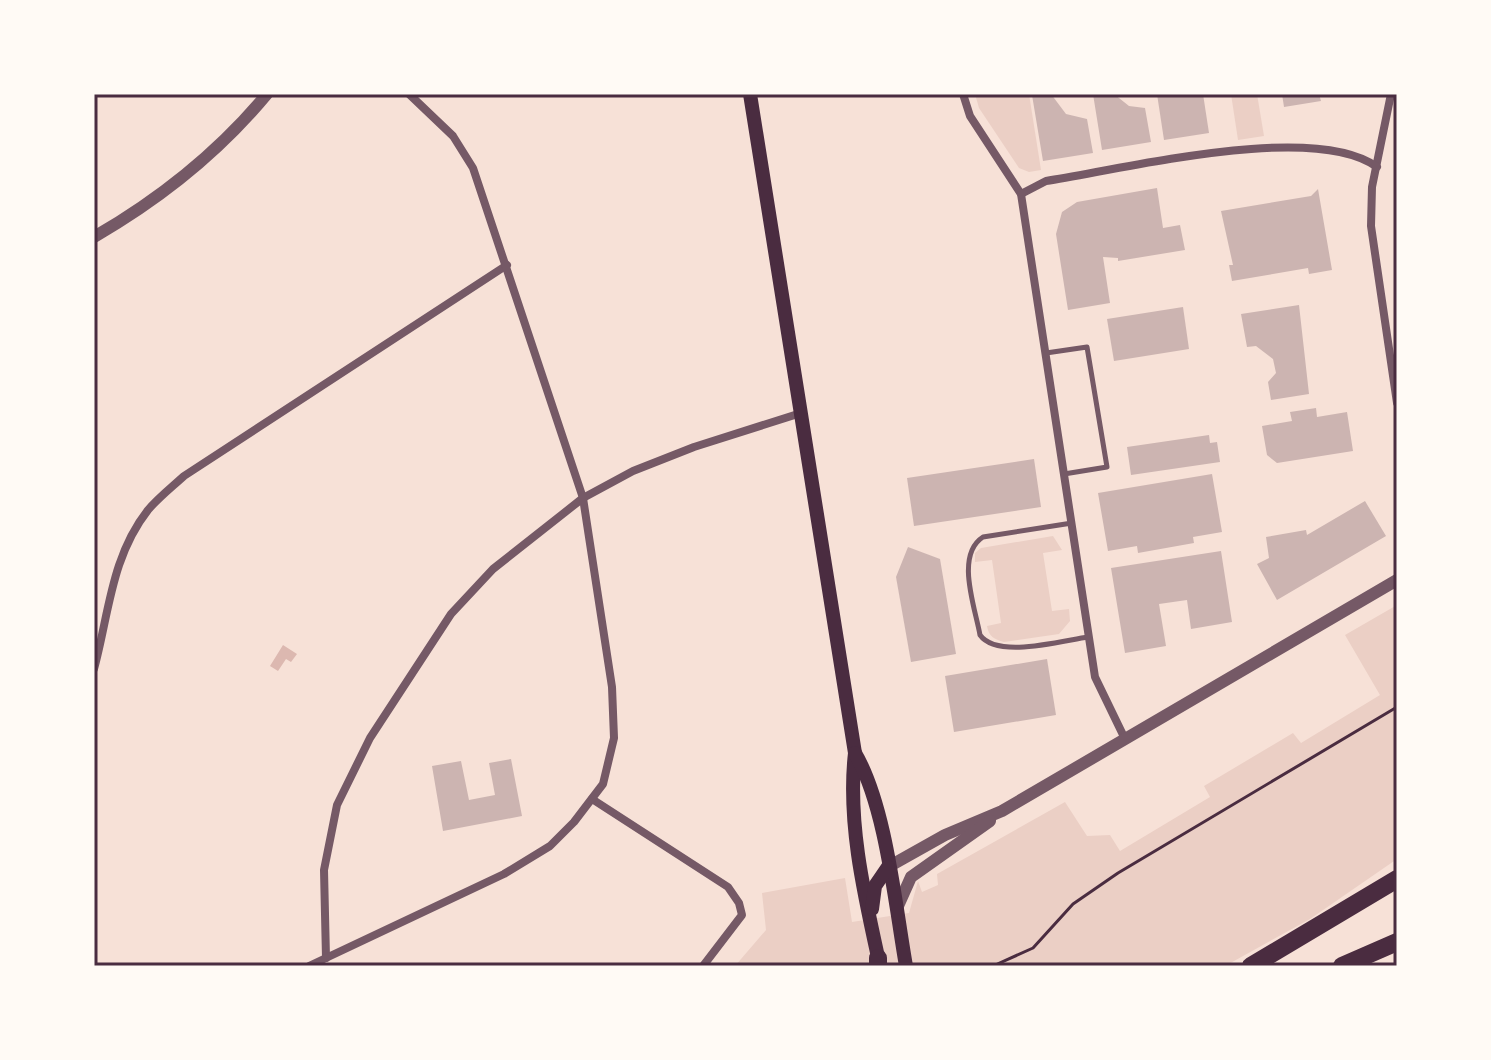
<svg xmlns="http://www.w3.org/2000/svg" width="1491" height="1060" font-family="Spectral,serif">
<rect width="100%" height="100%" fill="#f7e1d7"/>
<g fill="#ebcfc5">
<path d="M 975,94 L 1029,94 L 1041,170 L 1029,172 L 1019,168 L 979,108 Z"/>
<path d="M 1231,94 L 1257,94 L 1264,136 L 1238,140 Z"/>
<path d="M 1053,536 L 1062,550 L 1043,553 L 1052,611 L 1069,609 L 1070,621 L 1059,634 L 1004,642 C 994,639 989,637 987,626 L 1001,623 L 992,560 L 975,562 L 975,553 L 981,548 Z"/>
<path d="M 1397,605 L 1397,859 L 1310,919 L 1225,966 L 735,966 L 766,930 L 762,893 L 845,878 L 852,922 L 909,913 L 918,881 L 922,892 L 938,885 L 937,874 L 1065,802 L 1087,836 L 1110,835 L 1120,851 L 1210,797 L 1204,786 L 1293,733 L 1301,743 L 1380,695 L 1345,635 Z"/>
</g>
<path fill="#dcb8b0" d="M 283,645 L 297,654 L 291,662 L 286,659 L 278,671 L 270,666 Z"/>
<g fill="#ccb4b1">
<path d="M 1051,94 L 1066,114 L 1087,119 L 1093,153 L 1043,161 L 1032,95 Z"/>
<path d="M 1093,94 L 1114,94 L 1129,106 L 1145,108 L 1151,142 L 1102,150 Z"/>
<path d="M 1157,94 L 1203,94 L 1209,133 L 1164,140 Z"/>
<path d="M 1282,94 L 1319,94 L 1321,101 L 1284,107 Z"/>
<path d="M 1157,188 L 1163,228 L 1180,225 L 1185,250 L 1118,261 L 1118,258 L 1103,257 L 1110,303 L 1068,310 L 1056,234 L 1062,212 L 1077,202 Z"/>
<path d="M 1318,189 L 1332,270 L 1309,274 L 1308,268 L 1232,281 L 1229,265 L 1233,265 L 1221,211 L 1311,196 Z"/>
<path d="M 1299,305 L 1309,394 L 1271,400 L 1268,382 L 1276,373 L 1273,359 L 1256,346 L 1247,347 L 1241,314 Z"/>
<path d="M 1183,307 L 1189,349 L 1114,361 L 1107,319 Z"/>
<path d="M 1316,408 L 1317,417 L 1347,412 L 1353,451 L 1277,463 L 1267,455 L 1262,426 L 1292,421 L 1290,412 Z"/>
<path d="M 1209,435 L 1210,443 L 1217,442 L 1220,462 L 1131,475 L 1127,447 Z"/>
<path d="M 1034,459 L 1041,507 L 914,526 L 907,478 Z"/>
<path d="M 1212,474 L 1222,532 L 1193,537 L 1194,543 L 1138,553 L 1137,546 L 1108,551 L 1098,493 Z"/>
<path d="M 1365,501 L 1386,536 L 1277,600 L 1257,564 L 1269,558 L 1266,537 L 1306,530 L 1307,535 Z"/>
<path d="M 908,547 L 940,559 L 956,654 L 911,662 L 896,577 Z"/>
<path d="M 1221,551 L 1232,622 L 1191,629 L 1187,600 L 1159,604 L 1166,646 L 1125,653 L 1111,568 Z"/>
<path d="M 1047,659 L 1056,715 L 954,732 L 945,676 Z"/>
<path d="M 511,759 L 522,816 L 443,831 L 432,766 L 461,761 L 469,800 L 495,795 L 489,763 Z"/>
</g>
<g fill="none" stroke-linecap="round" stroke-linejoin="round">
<path stroke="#4a2c40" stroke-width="3" d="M 993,966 L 1033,948 L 1073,904 L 1118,873 L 1397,707"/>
<g stroke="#755966" stroke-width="5">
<path d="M 1046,353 L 1087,347 L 1107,467 L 1064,474"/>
<path d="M 1072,523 L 983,537 C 955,555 975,607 980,635 C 997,659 1061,641 1088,637"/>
</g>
<g stroke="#755966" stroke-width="8">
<path d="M 963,94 L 970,116 L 1021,194 L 1095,677 L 1125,739"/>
<path d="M 1391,94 L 1372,187 L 1371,226 L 1397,403"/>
<path d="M 1021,194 L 1046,181 C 1124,169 1314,121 1377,167"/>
<path d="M 94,669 C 109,614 111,557 148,510 C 158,498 172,487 184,476 L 507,265"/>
<path d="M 592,799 L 728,887 L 739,903 L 742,915 L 703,966"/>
<path d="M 326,958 L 324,870 L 337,805 L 370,738 L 451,614 L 493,569 L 583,498 L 633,471 L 694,447 L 801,413"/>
<path d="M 309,966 L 504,874 L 550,846 L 574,822 L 603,784 L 614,738 L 612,687 L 583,498 L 473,168 L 453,136 L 409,94"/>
</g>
<g stroke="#755966" stroke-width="12">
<path d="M 94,237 C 160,199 218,153 267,94"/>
<path d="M 888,867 L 945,835 L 1002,811 L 1397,580"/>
<path d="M 898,906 L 911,877 L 990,821"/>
</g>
<g stroke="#4a2c40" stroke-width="14">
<path d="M 750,94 L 855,753 C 847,823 865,898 880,966"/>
<path d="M 855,753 C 886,806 895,904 906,966"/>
<path d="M 872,909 L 875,886 L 888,867"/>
</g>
<g stroke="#4a2c40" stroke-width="18">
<path d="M 878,958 L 878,966"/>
<path d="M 1251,966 L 1397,879"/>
<path d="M 1342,966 L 1397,942"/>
</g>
</g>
<rect width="1491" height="1060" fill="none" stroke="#fffaf5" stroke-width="192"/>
<rect x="96" y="96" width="1299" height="868" fill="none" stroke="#4a2c40" stroke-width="3"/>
</svg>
